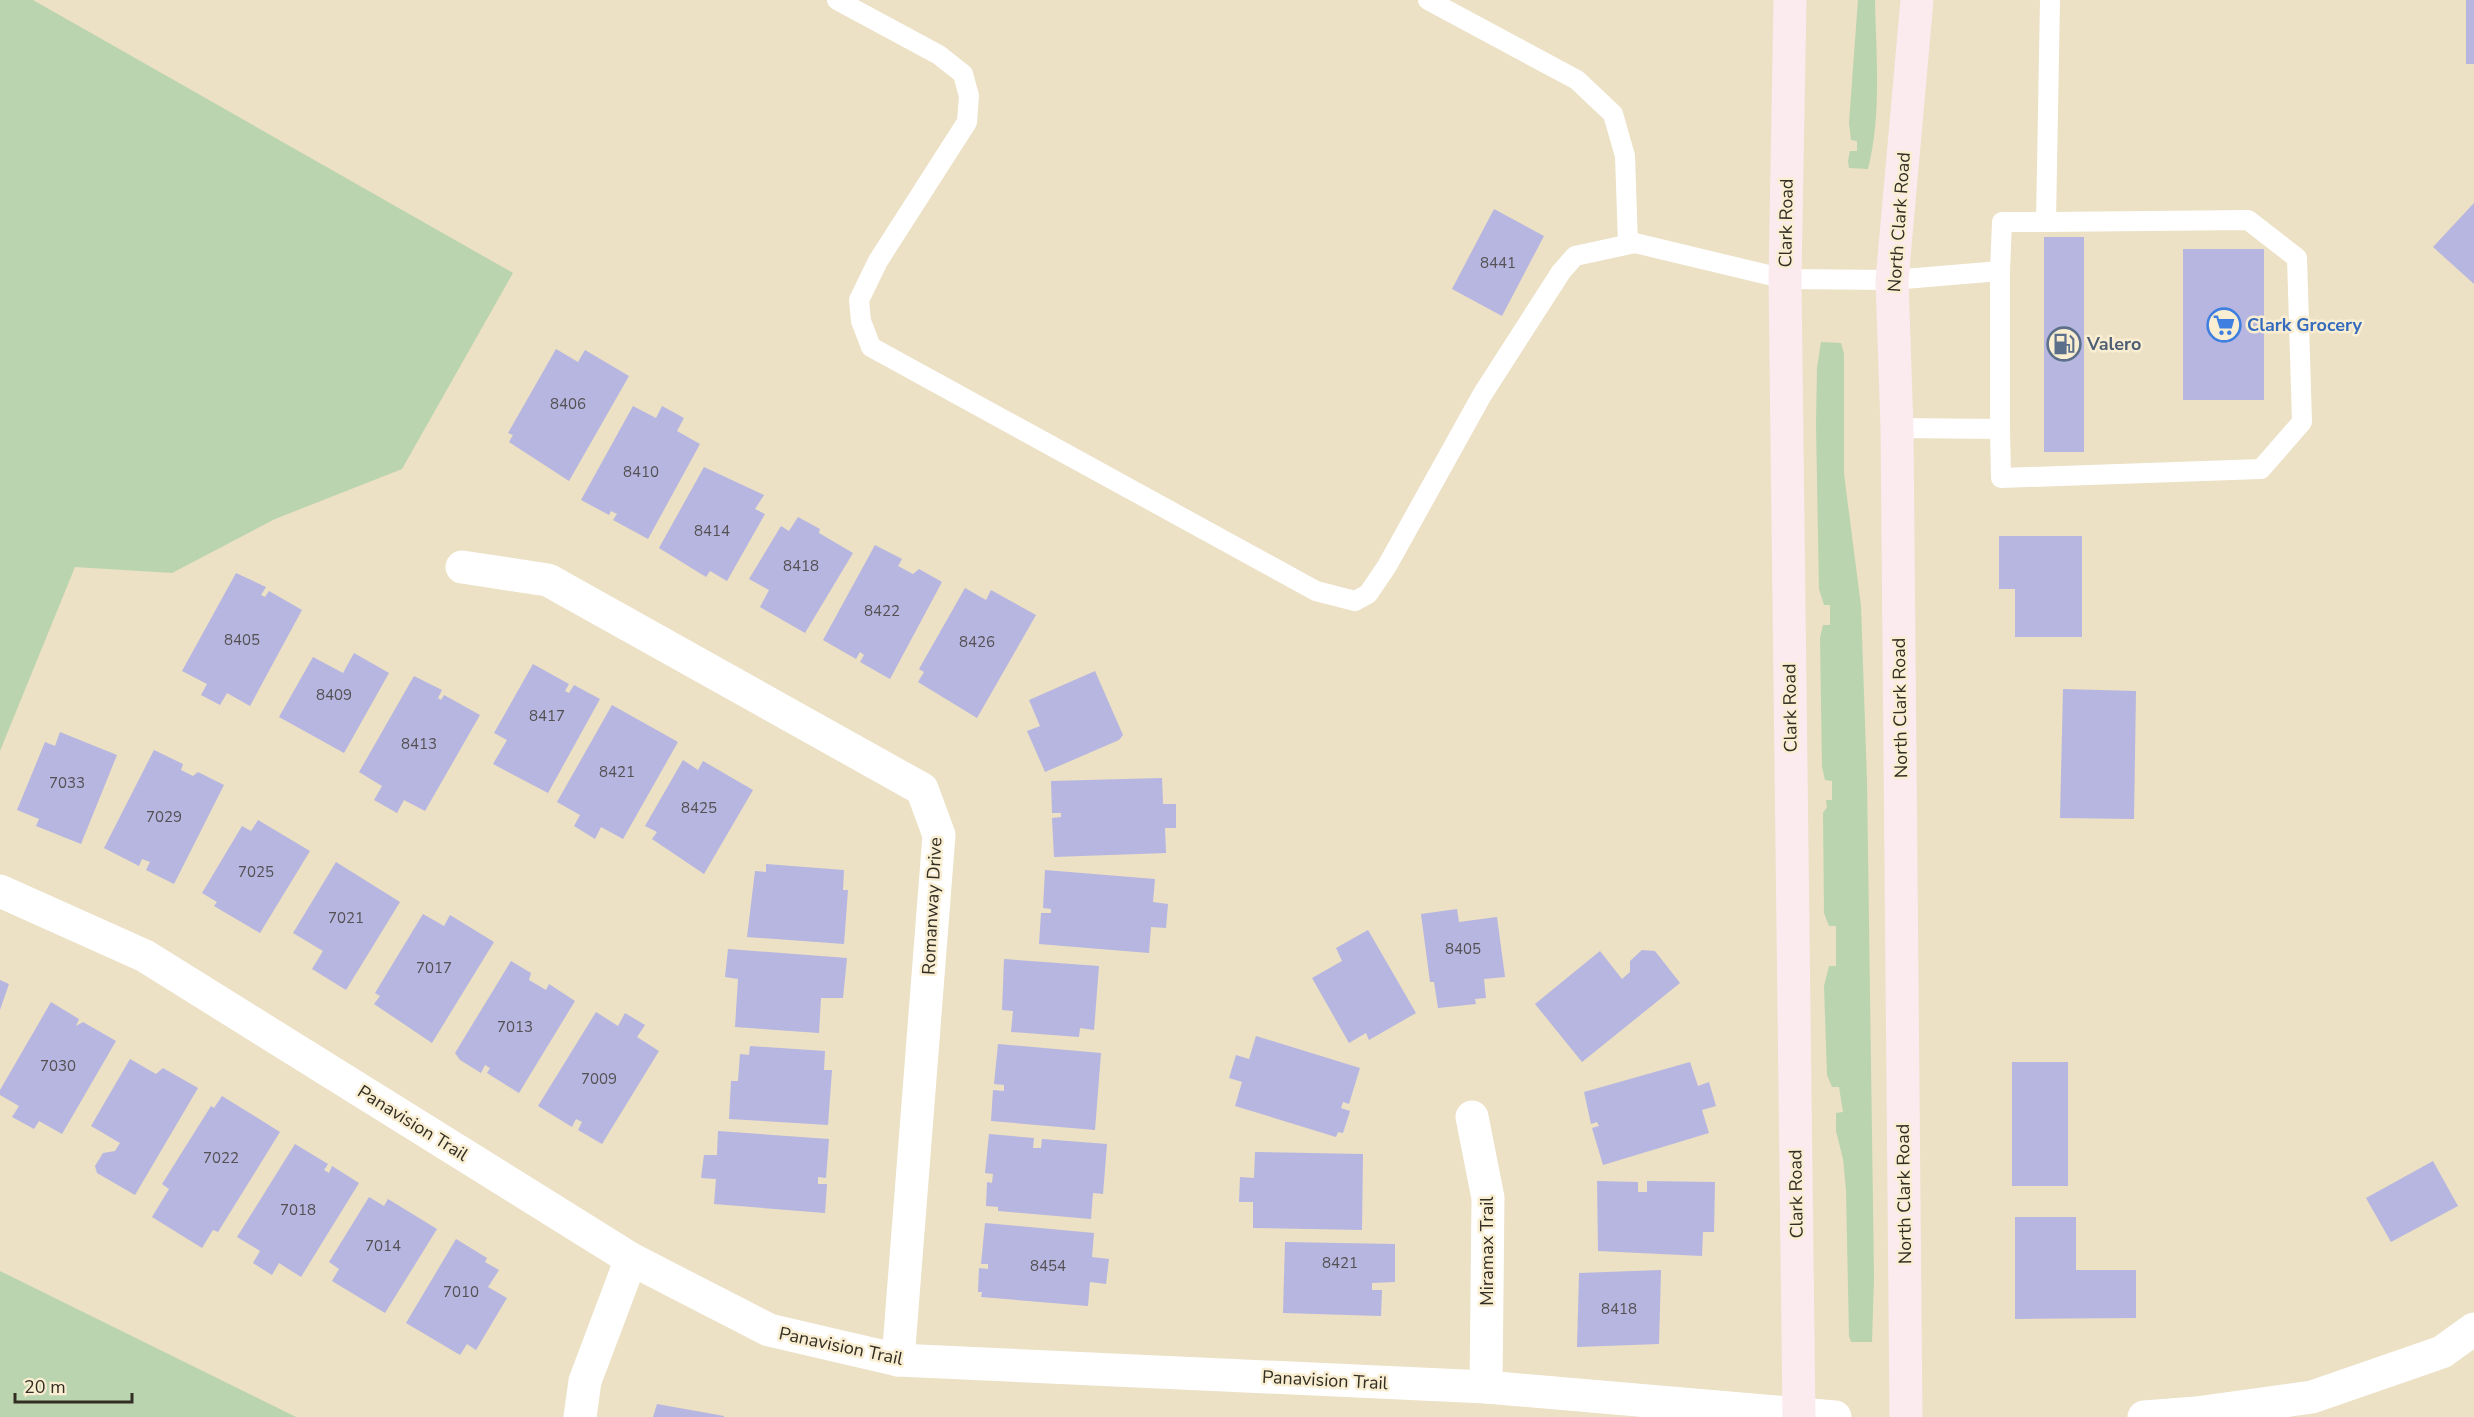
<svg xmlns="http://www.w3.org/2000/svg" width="2474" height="1417" font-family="'Nunito Sans',sans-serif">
<rect width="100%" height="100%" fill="#ece0c5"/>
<g fill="#b9d4af">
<path d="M 0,0 L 33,0 L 513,273 L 402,469 L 275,519 L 172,573 L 75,567 L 0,751 Z"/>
<path d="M 1858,0 L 1875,0 C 1876,56 1882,114 1868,169 L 1849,168 L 1848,161 L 1850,151 L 1857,151 L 1857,141 L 1851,140 L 1849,123 Z"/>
<path d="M 1821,342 L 1841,343 L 1844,354 L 1844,474 L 1861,606 L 1867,782 L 1874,1278 L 1872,1342 L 1851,1342 L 1849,1336 L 1846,1190 L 1843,1159 L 1836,1131 L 1836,1113 L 1843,1112 L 1839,1087 L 1832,1087 L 1827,1075 L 1824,986 L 1829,966 L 1836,966 L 1836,926 L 1829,926 L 1824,913 L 1823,813 L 1827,807 L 1826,800 L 1832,800 L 1832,781 L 1825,780 L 1822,767 L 1820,638 L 1823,625 L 1830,625 L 1830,605 L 1824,605 L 1819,589 L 1816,424 L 1817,368 Z"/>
<path d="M 0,1271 L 296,1417 L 0,1417 Z"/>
</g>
<g fill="#b6b6e0">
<rect x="2466" y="0" width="8" height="64"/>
<path d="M 2474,203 L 2474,284 L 2433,247 Z"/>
<path d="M 1494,209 L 1544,236 L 1502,316 L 1452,289 Z"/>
<rect x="2044" y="237" width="40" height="215"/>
<rect x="2183" y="249" width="81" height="151"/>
<path d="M 556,349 L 578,362 L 585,350 L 629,376 L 569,481 L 509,442 L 513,435 L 508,433 Z"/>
<path d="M 633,406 L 656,418 L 662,406 L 684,418 L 677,431 L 700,444 L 648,539 L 613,520 L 617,514 L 611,511 L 609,515 L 581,500 Z"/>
<path d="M 704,467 L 764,495 L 755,509 L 765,514 L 727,581 L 710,571 L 706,577 L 659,548 Z"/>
<path d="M 798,517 L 820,529 L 819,533 L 853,553 L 805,633 L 760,607 L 769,590 L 749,579 L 781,526 L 789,531 Z"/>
<path d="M 1999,536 L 2082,536 L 2082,637 L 2015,637 L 2015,589 L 1999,589 Z"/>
<path d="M 875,545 L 902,559 L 898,566 L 913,574 L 919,569 L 942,582 L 890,679 L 860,662 L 864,655 L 860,652 L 856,659 L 823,640 Z"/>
<path d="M 236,573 L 266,587 L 261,595 L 265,597 L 269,591 L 302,610 L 250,706 L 227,693 L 220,705 L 201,695 L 207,684 L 182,671 Z"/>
<path d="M 965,588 L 986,600 L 991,590 L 1036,615 L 977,718 L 918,682 L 924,672 L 919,669 Z"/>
<path d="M 354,653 L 389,673 L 344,753 L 279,717 L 313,657 L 343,673 Z"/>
<path d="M 533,664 L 569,684 L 565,691 L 569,693 L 574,685 L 600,699 L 548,793 L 493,764 L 507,740 L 494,733 Z"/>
<path d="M 1095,671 L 1123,735 L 1119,740 L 1045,772 L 1027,731 L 1040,726 L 1029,700 Z"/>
<path d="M 414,676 L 442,690 L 438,698 L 441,700 L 444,695 L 480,715 L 425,811 L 404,800 L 397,813 L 374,800 L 382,786 L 359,772 Z"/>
<path d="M 2063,689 L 2136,691 L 2134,819 L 2060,818 Z"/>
<path d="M 612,705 L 678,742 L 623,839 L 601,827 L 595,839 L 574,826 L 580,815 L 557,802 Z"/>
<path d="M 60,732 L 117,755 L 81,844 L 36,826 L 39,819 L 17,810 L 45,742 L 55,746 Z"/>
<path d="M 154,750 L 183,764 L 181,770 L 193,776 L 198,772 L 224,785 L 174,884 L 146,870 L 150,862 L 142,859 L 139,866 L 104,848 Z"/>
<path d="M 683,760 L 698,770 L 703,761 L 753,790 L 704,874 L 652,839 L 657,832 L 645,826 Z"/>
<path d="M 1162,778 L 1163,804 L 1176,804 L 1176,828 L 1165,828 L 1166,853 L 1054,857 L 1052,818 L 1061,817 L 1061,813 L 1052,813 L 1051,781 Z"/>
<path d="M 258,820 L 310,851 L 260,933 L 214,906 L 217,902 L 202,893 L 242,826 L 251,831 Z"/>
<path d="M 336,862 L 400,902 L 346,990 L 312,969 L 323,951 L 293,933 Z"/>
<path d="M 766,864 L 844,870 L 843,890 L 848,890 L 844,944 L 747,937 L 755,871 L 766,872 Z"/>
<path d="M 1045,870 L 1155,879 L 1153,902 L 1168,904 L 1166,928 L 1151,927 L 1149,953 L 1039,944 L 1041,913 L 1051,913 L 1051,909 L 1043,908 Z"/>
<path d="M 1457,909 L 1459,922 L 1497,917 L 1505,977 L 1484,979 L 1486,998 L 1475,999 L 1476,1004 L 1438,1008 L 1434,982 L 1430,982 L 1421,914 Z"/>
<path d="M 423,914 L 444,926 L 450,915 L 494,942 L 432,1043 L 374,1004 L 380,996 L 375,993 Z"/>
<path d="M 1368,930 L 1416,1013 L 1369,1040 L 1366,1033 L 1349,1043 L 1312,978 L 1342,961 L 1336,948 Z"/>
<path d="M 728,949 L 847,958 L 843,998 L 821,998 L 819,1033 L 735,1027 L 738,979 L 725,977 Z"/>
<path d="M 1642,950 L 1655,951 L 1680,983 L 1582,1062 L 1535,1004 L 1600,951 L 1622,979 L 1630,972 L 1630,961 Z"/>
<path d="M 1004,959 L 1099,966 L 1094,1030 L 1080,1028 L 1079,1037 L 1011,1032 L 1013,1011 L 1002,1010 Z"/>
<path d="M 511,961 L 531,973 L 529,980 L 546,990 L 549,984 L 575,1001 L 519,1093 L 487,1073 L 490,1068 L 485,1065 L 481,1073 L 460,1060 L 455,1053 Z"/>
<path d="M 0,980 L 9,984 L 0,1010 Z"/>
<path d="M 51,1002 L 79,1019 L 76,1026 L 83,1022 L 116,1041 L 62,1134 L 39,1121 L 34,1129 L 12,1117 L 19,1106 L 0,1095 L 0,1090 Z"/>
<path d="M 596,1012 L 618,1026 L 625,1013 L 645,1025 L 637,1037 L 659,1051 L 602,1144 L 578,1130 L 582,1122 L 576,1119 L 572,1127 L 538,1106 Z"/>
<path d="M 1256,1036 L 1360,1068 L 1349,1104 L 1343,1102 L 1341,1108 L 1350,1111 L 1343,1133 L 1338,1132 L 1336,1137 L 1235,1106 L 1242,1082 L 1229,1078 L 1236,1055 L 1249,1059 Z"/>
<path d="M 998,1044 L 1101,1053 L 1095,1130 L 991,1121 L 993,1090 L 1004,1091 L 1004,1085 L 994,1084 Z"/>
<path d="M 750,1046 L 825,1051 L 824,1070 L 832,1070 L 828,1125 L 729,1119 L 731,1081 L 738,1081 L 740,1054 L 749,1055 Z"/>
<path d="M 130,1059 L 156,1074 L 163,1068 L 198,1088 L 135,1195 L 97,1173 L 95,1166 L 103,1153 L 115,1151 L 120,1143 L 91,1126 Z"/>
<path d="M 1690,1062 L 1698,1086 L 1709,1082 L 1716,1106 L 1702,1110 L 1709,1133 L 1603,1165 L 1592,1128 L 1599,1126 L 1597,1122 L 1591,1124 L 1584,1092 Z"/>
<rect x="2012" y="1062" width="56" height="124"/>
<path d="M 222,1096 L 280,1132 L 218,1232 L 213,1230 L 202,1248 L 152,1217 L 169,1189 L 162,1184 L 211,1106 L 214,1108 Z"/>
<path d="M 718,1131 L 829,1139 L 826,1178 L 818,1177 L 818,1184 L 827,1184 L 825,1213 L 714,1204 L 716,1179 L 701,1178 L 704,1155 L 717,1155 Z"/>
<path d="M 989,1134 L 1034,1138 L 1033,1148 L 1041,1148 L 1042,1139 L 1107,1144 L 1103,1194 L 1093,1193 L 1091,1219 L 998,1211 L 998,1207 L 986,1206 L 987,1182 L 992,1183 L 993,1174 L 985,1173 Z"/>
<path d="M 295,1144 L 328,1164 L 324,1170 L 329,1173 L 332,1166 L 359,1183 L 301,1277 L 279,1263 L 272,1275 L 253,1263 L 260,1251 L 237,1237 Z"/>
<path d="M 1255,1152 L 1363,1154 L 1362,1230 L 1253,1228 L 1253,1202 L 1239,1202 L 1240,1177 L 1254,1178 Z"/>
<path d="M 2433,1161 L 2458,1206 L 2391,1242 L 2366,1198 Z"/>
<path d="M 1597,1181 L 1638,1182 L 1638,1192 L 1647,1192 L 1647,1181 L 1715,1182 L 1714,1232 L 1703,1232 L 1702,1256 L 1598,1251 Z"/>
<path d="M 369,1197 L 384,1206 L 388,1199 L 437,1229 L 385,1313 L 332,1281 L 339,1269 L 329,1262 Z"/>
<path d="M 2015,1217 L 2076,1217 L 2076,1270 L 2136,1270 L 2136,1318 L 2015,1319 Z"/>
<path d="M 985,1223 L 1094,1233 L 1092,1257 L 1109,1259 L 1106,1284 L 1090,1282 L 1088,1306 L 981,1297 L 982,1292 L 978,1292 L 979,1268 L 988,1269 L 988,1264 L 981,1264 Z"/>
<path d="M 456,1239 L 487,1258 L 485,1262 L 499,1270 L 488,1287 L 507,1298 L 476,1350 L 467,1344 L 460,1355 L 406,1323 Z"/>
<path d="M 1285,1242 L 1395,1244 L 1395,1282 L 1372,1283 L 1372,1290 L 1382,1290 L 1381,1316 L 1283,1313 Z"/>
<path d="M 1661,1270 L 1659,1344 L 1577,1347 L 1579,1273 Z"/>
<path d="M 657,1404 L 724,1416 L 724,1417 L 653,1417 Z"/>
</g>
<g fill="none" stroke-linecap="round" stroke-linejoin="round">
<g stroke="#fff" stroke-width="20">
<path d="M 837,0 L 939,55 L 963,74 L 969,96 L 967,122 L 878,261 L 859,300 L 861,321 L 871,347 L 1316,591 L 1355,601 L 1368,594 L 1387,566 L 1482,395 L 1561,272 L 1575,256 L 1635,243 L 1785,279 L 1892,280 L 2000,271 L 2002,222 L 2046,222 L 2050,0"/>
<path d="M 1428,0 L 1577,80 L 1613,114 L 1625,156 L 1628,244"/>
<path d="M 1897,428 L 2000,429 L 2000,271"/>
<path d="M 2000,429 L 2001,478 L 2261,469 L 2302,422 L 2297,258 L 2248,220 L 2046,222"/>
</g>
<g stroke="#fff" stroke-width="33">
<path d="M 462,567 L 548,580 L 922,789 L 939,835 L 898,1360"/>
<path d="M 0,891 L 145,956 L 631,1259 L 769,1330 L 898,1360 L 1486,1387 L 1835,1417"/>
<path d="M 1472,1117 L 1488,1198 L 1486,1387"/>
<path d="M 580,1417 L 585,1381 L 631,1259"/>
<path d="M 2144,1417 L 2196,1413 L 2312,1397 L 2442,1352 L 2474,1329"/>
</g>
<g stroke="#fbeaee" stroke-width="33">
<path d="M 1790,0 L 1785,279 L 1799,1417"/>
<path d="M 1906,1417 L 1897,428 L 1892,280 L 1917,0"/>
</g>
</g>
<defs>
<symbol id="supermarket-ring" viewBox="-11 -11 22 22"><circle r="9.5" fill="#f9eed2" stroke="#3f7fe0" stroke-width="1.5"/><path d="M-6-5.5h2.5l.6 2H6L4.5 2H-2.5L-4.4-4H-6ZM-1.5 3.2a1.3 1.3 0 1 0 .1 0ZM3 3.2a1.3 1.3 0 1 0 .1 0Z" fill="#3f7fe0"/></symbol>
<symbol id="fuel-ring" viewBox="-11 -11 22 22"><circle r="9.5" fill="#f9eed2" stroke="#5c6f8a" stroke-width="1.5"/><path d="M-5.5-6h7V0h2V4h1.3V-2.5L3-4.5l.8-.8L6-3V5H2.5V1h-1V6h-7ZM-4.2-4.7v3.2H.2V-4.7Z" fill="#5c6f8a"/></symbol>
</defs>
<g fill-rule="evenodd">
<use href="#supermarket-ring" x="2205" y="306" width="38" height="38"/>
<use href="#fuel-ring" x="2045" y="325" width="38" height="38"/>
</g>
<g text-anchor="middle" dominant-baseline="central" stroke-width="5" stroke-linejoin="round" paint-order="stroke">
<g font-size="15" fill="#545053">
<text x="1498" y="263">8441</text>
<text x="568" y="404">8406</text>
<text x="641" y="472">8410</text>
<text x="712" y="531">8414</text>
<text x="801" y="566">8418</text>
<text x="882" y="611">8422</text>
<text x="242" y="640">8405</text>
<text x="977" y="642">8426</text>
<text x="334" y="695">8409</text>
<text x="547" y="716">8417</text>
<text x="419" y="744">8413</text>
<text x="617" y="772">8421</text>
<text x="67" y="783">7033</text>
<text x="699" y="808">8425</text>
<text x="164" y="817">7029</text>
<text x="256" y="872">7025</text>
<text x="346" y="918">7021</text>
<text x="1463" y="949">8405</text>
<text x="434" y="968">7017</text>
<text x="515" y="1027">7013</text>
<text x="58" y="1066">7030</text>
<text x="599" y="1079">7009</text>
<text x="221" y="1158">7022</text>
<text x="298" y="1210">7018</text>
<text x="383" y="1246">7014</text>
<text x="1340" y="1263">8421</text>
<text x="1048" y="1266">8454</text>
<text x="461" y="1292">7010</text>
<text x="1619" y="1309">8418</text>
</g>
<g font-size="18" fill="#332e24" stroke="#f9eed2">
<text transform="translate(1899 222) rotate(-86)">North Clark Road</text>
<text transform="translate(1786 223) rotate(-89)">Clark Road</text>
<text transform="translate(1790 708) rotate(-91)">Clark Road</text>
<text transform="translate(1900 708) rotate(-91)">North Clark Road</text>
<text transform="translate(932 906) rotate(-87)">Romanway Drive</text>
<text transform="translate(413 1123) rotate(32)">Panavision Trail</text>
<text transform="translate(1796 1194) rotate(-91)">Clark Road</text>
<text transform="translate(1904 1194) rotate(-91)">North Clark Road</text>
<text transform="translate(1487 1251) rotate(-90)">Miramax Trail</text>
<text transform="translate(841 1346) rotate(12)">Panavision Trail</text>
<text transform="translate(1325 1380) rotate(3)">Panavision Trail</text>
</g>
<g font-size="18" font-weight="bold" fill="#366cbe" stroke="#f9eed2" text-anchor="start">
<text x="2247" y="325">Clark Grocery</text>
</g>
<g font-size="18" font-weight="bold" fill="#4e5e75" stroke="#f9eed2" text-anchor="start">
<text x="2087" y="344">Valero</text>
</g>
</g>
<path d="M15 1393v9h117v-9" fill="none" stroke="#332e24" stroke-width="3"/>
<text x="24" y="1393" font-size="18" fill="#332e24" stroke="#f9eed2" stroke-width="4.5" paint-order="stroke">20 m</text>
</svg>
